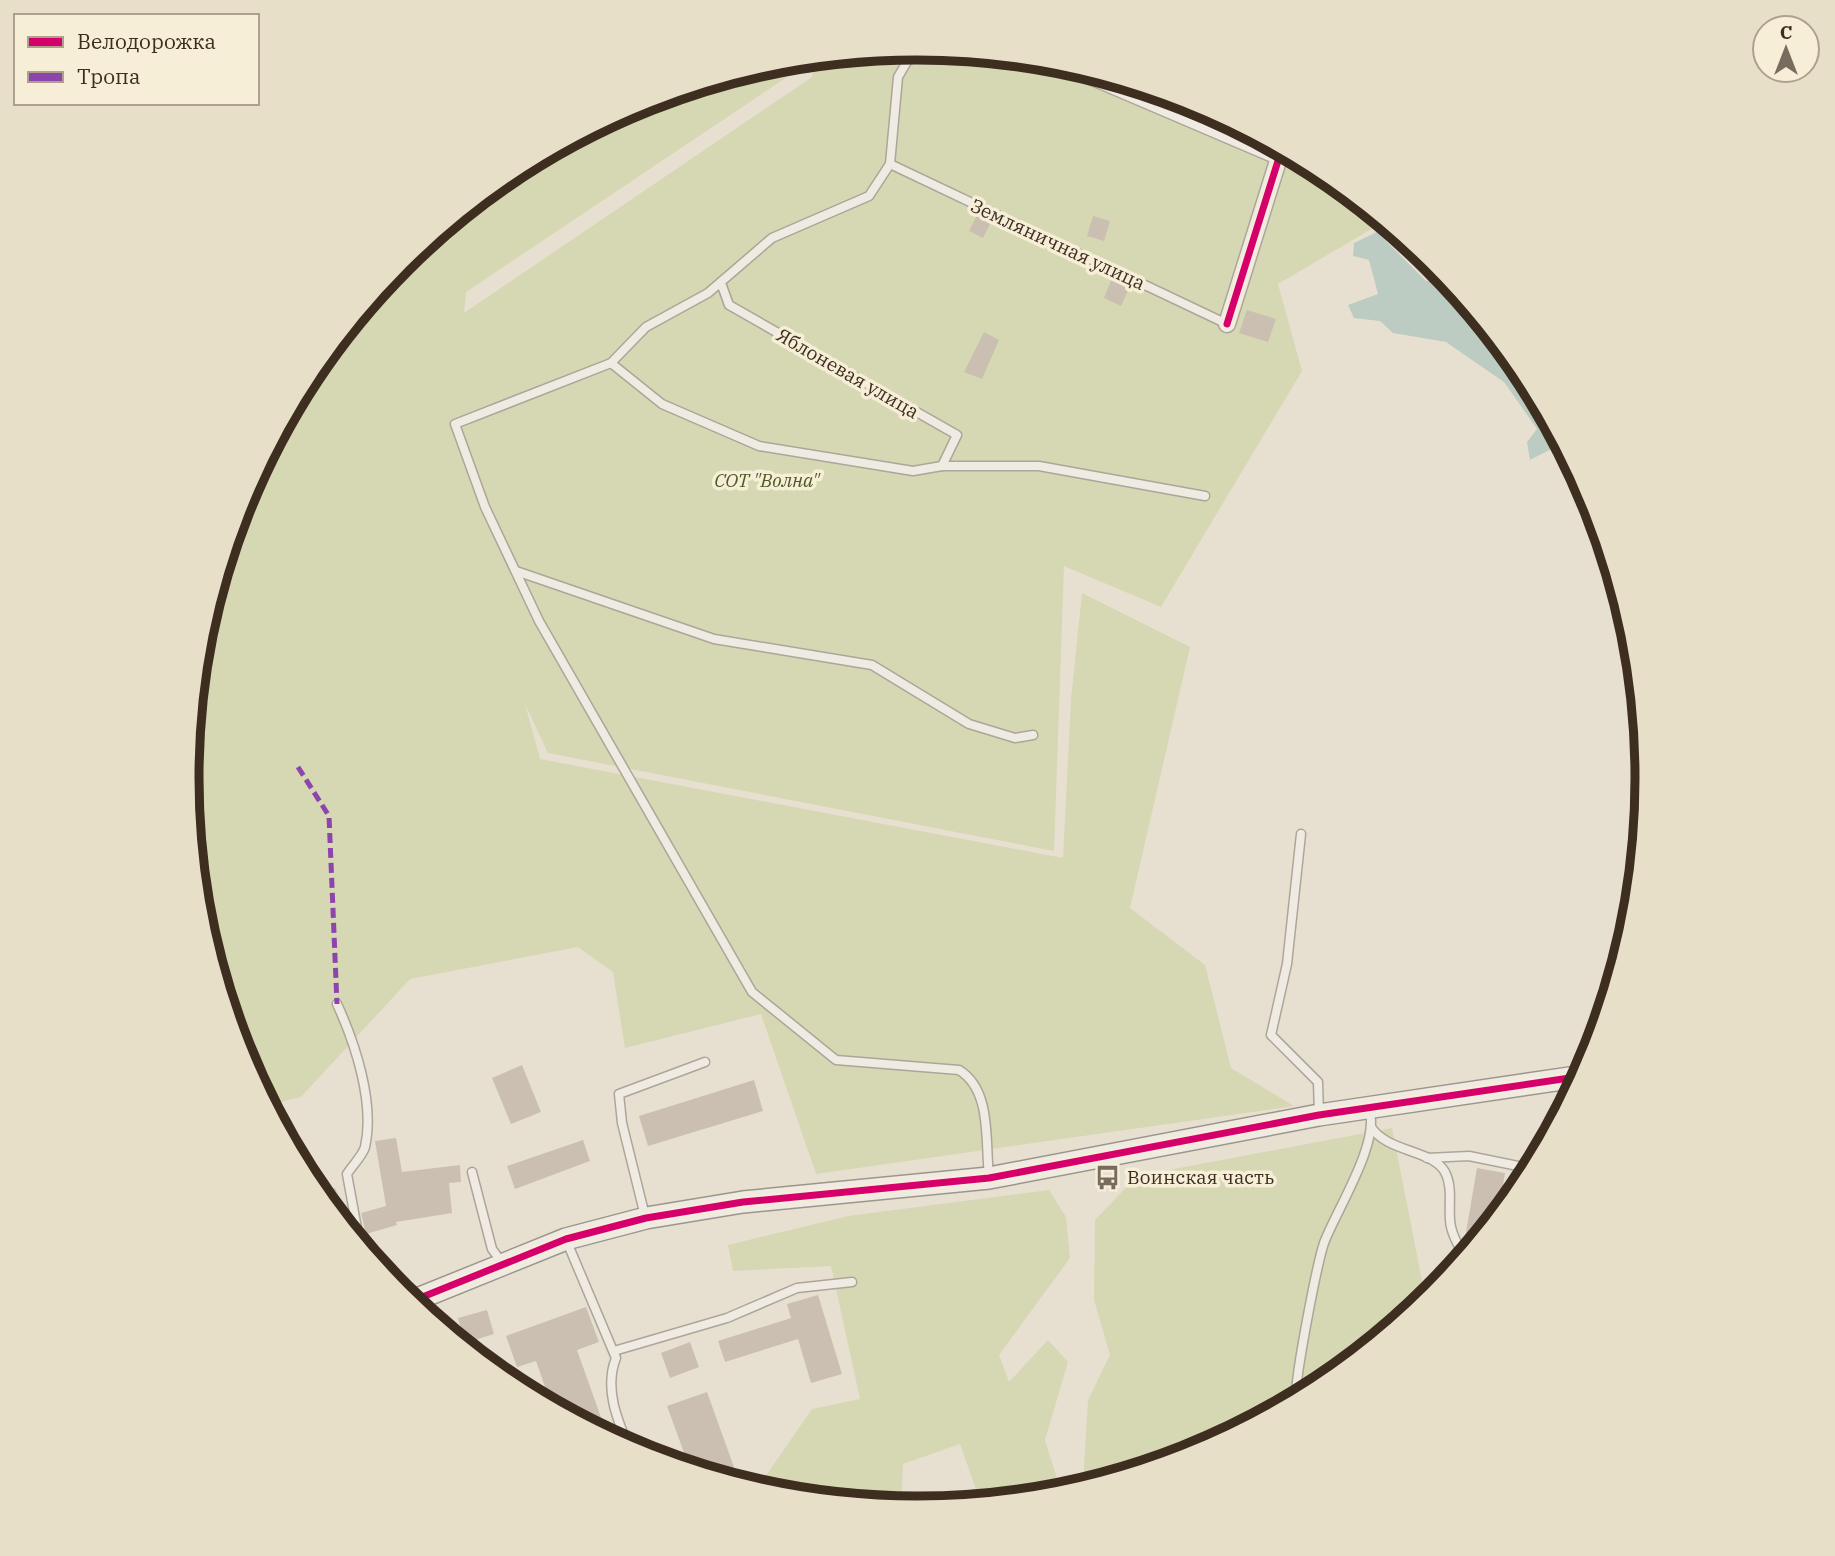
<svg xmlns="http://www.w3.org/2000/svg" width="1835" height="1556" font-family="'IBM Plex Serif',serif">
<rect width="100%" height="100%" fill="#e7e0d1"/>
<g fill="#d6d7b3">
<path d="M 918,47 L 1060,61 L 1198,103 L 1324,171 L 1385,221 L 1278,284 L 1302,371 L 1161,607 L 1064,566 L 1054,851 L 548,753 L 525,704 L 540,759 L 1063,858 L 1071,699 L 1082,593 L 1190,647 L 1130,908 L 1205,965 L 1231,1068 L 1294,1106 L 816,1174 L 761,1014 L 625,1048 L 613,972 L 578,947 L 410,979 L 301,1097 L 268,1105 L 242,1057 L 201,920 L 187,778 L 201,635 L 243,498 L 310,372 L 401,261 L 512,170 L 638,103 L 775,61 L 798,59 L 796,71 L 466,292 L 464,313 L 812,77 L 816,57 Z"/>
<path d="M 1392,1128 L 1426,1301 L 1323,1386 L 1197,1453 L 1092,1485 L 1083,1483 L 1088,1400 L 1110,1355 L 1094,1300 L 1095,1220 L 1137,1176 Z"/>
<path d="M 1049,1190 L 1066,1217 L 1070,1258 L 999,1355 L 1009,1382 L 1048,1340 L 1068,1362 L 1045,1440 L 1062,1494 L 985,1502 L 977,1492 L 960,1444 L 903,1464 L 901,1507 L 850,1502 L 848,1499 L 841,1501 L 774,1494 L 765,1477 L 812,1409 L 860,1399 L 831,1266 L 733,1271 L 728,1245 L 848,1216 Z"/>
</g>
<path fill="#bcccc2" d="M 1377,232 L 1426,281 L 1451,281 L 1525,372 L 1563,443 L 1530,460 L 1527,442 L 1537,429 L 1504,382 L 1446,342 L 1393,333 L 1380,321 L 1354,318 L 1348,305 L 1378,294 L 1369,260 L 1353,256 L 1354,243 Z"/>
<g fill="#cbbfb2">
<path d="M 978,213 L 991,222 L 983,238 L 969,231 Z"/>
<path d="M 1093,216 L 1110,221 L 1104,241 L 1087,236 Z"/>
<path d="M 1112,278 L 1130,286 L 1121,306 L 1104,298 Z"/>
<path d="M 1247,310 L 1276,319 L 1268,342 L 1239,333 Z"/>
<path d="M 984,332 L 999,340 L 982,379 L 964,372 Z"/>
<path d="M 522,1065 L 541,1112 L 511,1124 L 492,1078 Z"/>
<path d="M 754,1080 L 763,1111 L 648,1146 L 639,1116 Z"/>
<path d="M 396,1138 L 402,1172 L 460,1165 L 461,1182 L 449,1183 L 452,1213 L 396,1222 L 397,1225 L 366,1234 L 361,1213 L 386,1206 L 375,1141 Z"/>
<path d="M 583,1140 L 590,1161 L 515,1189 L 507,1166 Z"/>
<path d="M 1477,1168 L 1505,1173 L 1502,1191 L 1517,1194 L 1501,1213 L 1493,1211 L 1490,1227 L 1479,1240 L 1465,1238 Z"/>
<path d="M 335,1188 L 348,1217 L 349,1232 L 318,1194 Z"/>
<path d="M 818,1295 L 842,1374 L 811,1383 L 798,1339 L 725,1362 L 718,1341 L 791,1318 L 787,1304 Z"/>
<path d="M 586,1307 L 599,1342 L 577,1350 L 608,1437 L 552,1407 L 536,1361 L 517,1367 L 506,1336 Z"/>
<path d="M 487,1310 L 494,1334 L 465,1343 L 458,1318 Z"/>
<path d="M 690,1342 L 699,1367 L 670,1378 L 661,1353 Z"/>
<path d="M 707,1392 L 740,1484 L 690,1469 L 667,1406 Z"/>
</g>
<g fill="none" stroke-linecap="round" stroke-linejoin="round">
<defs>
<g id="lane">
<path d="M 915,48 L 898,77 L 890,164 L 869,196 L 772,238 L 708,293 L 646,327 L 611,363 L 455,424 L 485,507 L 539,621 L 752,992 L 836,1060 L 959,1070 C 992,1090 985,1141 989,1176"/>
<path d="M 1043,60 L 1277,160"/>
<path d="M 890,164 L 1227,324"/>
<path d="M 721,283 L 729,305 L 957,435 L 942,466"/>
<path d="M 611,363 L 662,404 L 759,446 L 913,471 L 942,466 L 1039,466 L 1205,496"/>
<path d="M 516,571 L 714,639 L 872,665 L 969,724 L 1015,738 L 1033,735"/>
<path d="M 1301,834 L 1287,964 L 1271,1035 L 1318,1082 L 1319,1115"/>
<path d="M 337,1004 C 355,1043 375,1103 365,1147 C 363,1155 352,1166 347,1174 L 360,1245"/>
<path d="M 1371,1127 C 1388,1153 1432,1149 1445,1172 C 1454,1189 1447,1210 1451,1227 C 1453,1237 1460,1249 1465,1258"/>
<path d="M 1427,1158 L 1469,1156 L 1533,1169"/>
<path d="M 472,1172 L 492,1249 L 503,1264"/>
<path d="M 645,1216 L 622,1123 L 619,1094 L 705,1062"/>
<path d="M 567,1242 L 616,1358 C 604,1388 617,1419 629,1448"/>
<path d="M 614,1351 L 727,1318 L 797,1288 L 852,1282"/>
<path d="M 1296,1400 C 1294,1381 1317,1264 1324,1243 C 1337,1209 1381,1141 1369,1109"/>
</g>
<path id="street" d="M 1227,324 L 1282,148"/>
<path id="secondary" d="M 410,1302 L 566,1239 L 646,1218 L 743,1202 L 989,1178 L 1319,1115 L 1583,1076"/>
</defs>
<use href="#lane" stroke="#ada599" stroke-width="11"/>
<use href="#street" stroke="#ada599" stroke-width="19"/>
<use href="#secondary" stroke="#9c958a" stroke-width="24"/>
<use href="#lane" stroke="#efebe3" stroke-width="8"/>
<use href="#street" stroke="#efebe3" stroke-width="16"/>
<use href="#secondary" stroke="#efebe3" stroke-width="21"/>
<path stroke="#8e44ad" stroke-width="5" stroke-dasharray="10 5" stroke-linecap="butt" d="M 298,767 L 329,816 L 337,1004"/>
<defs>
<g id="cycleway">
<path d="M 1227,324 L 1282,148"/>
<path d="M 410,1302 L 566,1239 L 646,1218 L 743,1202 L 989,1178 L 1319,1115 L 1583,1076"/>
</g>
</defs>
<use href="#cycleway" stroke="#f7eed8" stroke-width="11"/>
<use href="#cycleway" stroke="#d6006c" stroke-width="7"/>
</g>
<defs>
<symbol id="bus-bare" viewBox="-9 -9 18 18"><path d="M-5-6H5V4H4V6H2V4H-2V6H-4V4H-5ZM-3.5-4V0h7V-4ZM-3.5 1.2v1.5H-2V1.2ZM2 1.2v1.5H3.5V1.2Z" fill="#786c5e" stroke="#f7eed8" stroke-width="2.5" paint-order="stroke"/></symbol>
</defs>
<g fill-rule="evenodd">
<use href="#bus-bare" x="1090" y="1160" width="35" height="35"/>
</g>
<g text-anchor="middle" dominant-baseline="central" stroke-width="7" stroke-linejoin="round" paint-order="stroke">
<g font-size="19" fill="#3d2e20" stroke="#f7eed8">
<text transform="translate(1058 244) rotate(25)">Земляничная улица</text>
<text transform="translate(848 373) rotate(30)">Яблоневая улица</text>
</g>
<g font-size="19" font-style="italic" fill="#4d5a26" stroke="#f7eed8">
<text x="767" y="480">СОТ "Волна"</text>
</g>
<g font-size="19" fill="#3d2e20" stroke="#f7eed8" text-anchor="start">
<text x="1127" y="1177">Воинская часть</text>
</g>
</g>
<path d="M0 0H1835V1556H0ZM199 778a718 718 0 1 1 1436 0a718 718 0 1 1-1436 0Z" fill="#e8dfc9" fill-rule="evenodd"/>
<path fill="none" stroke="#3d2e20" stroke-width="9" d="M199 778a718 718 0 1 1 1436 0a718 718 0 1 1-1436 0Z"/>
<rect x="14" y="14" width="245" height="91" fill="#f7eed8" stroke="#ada18e" stroke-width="2"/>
<rect x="28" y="37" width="35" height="10" fill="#d6006c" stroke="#ada18e" stroke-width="2"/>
<text x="77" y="49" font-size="21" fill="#3d2e20">Велодорожка</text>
<rect x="28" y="72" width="35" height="10" fill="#8e44ad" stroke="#ada18e" stroke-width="2"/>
<text x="77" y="84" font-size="21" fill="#3d2e20">Тропа</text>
<g transform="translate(1786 49)"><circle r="33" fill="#f7eed8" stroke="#ada18e" stroke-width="2"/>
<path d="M0-5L12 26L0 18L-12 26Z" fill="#786c5e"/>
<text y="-10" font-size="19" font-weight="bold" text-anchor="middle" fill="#3d2e20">С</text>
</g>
</svg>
